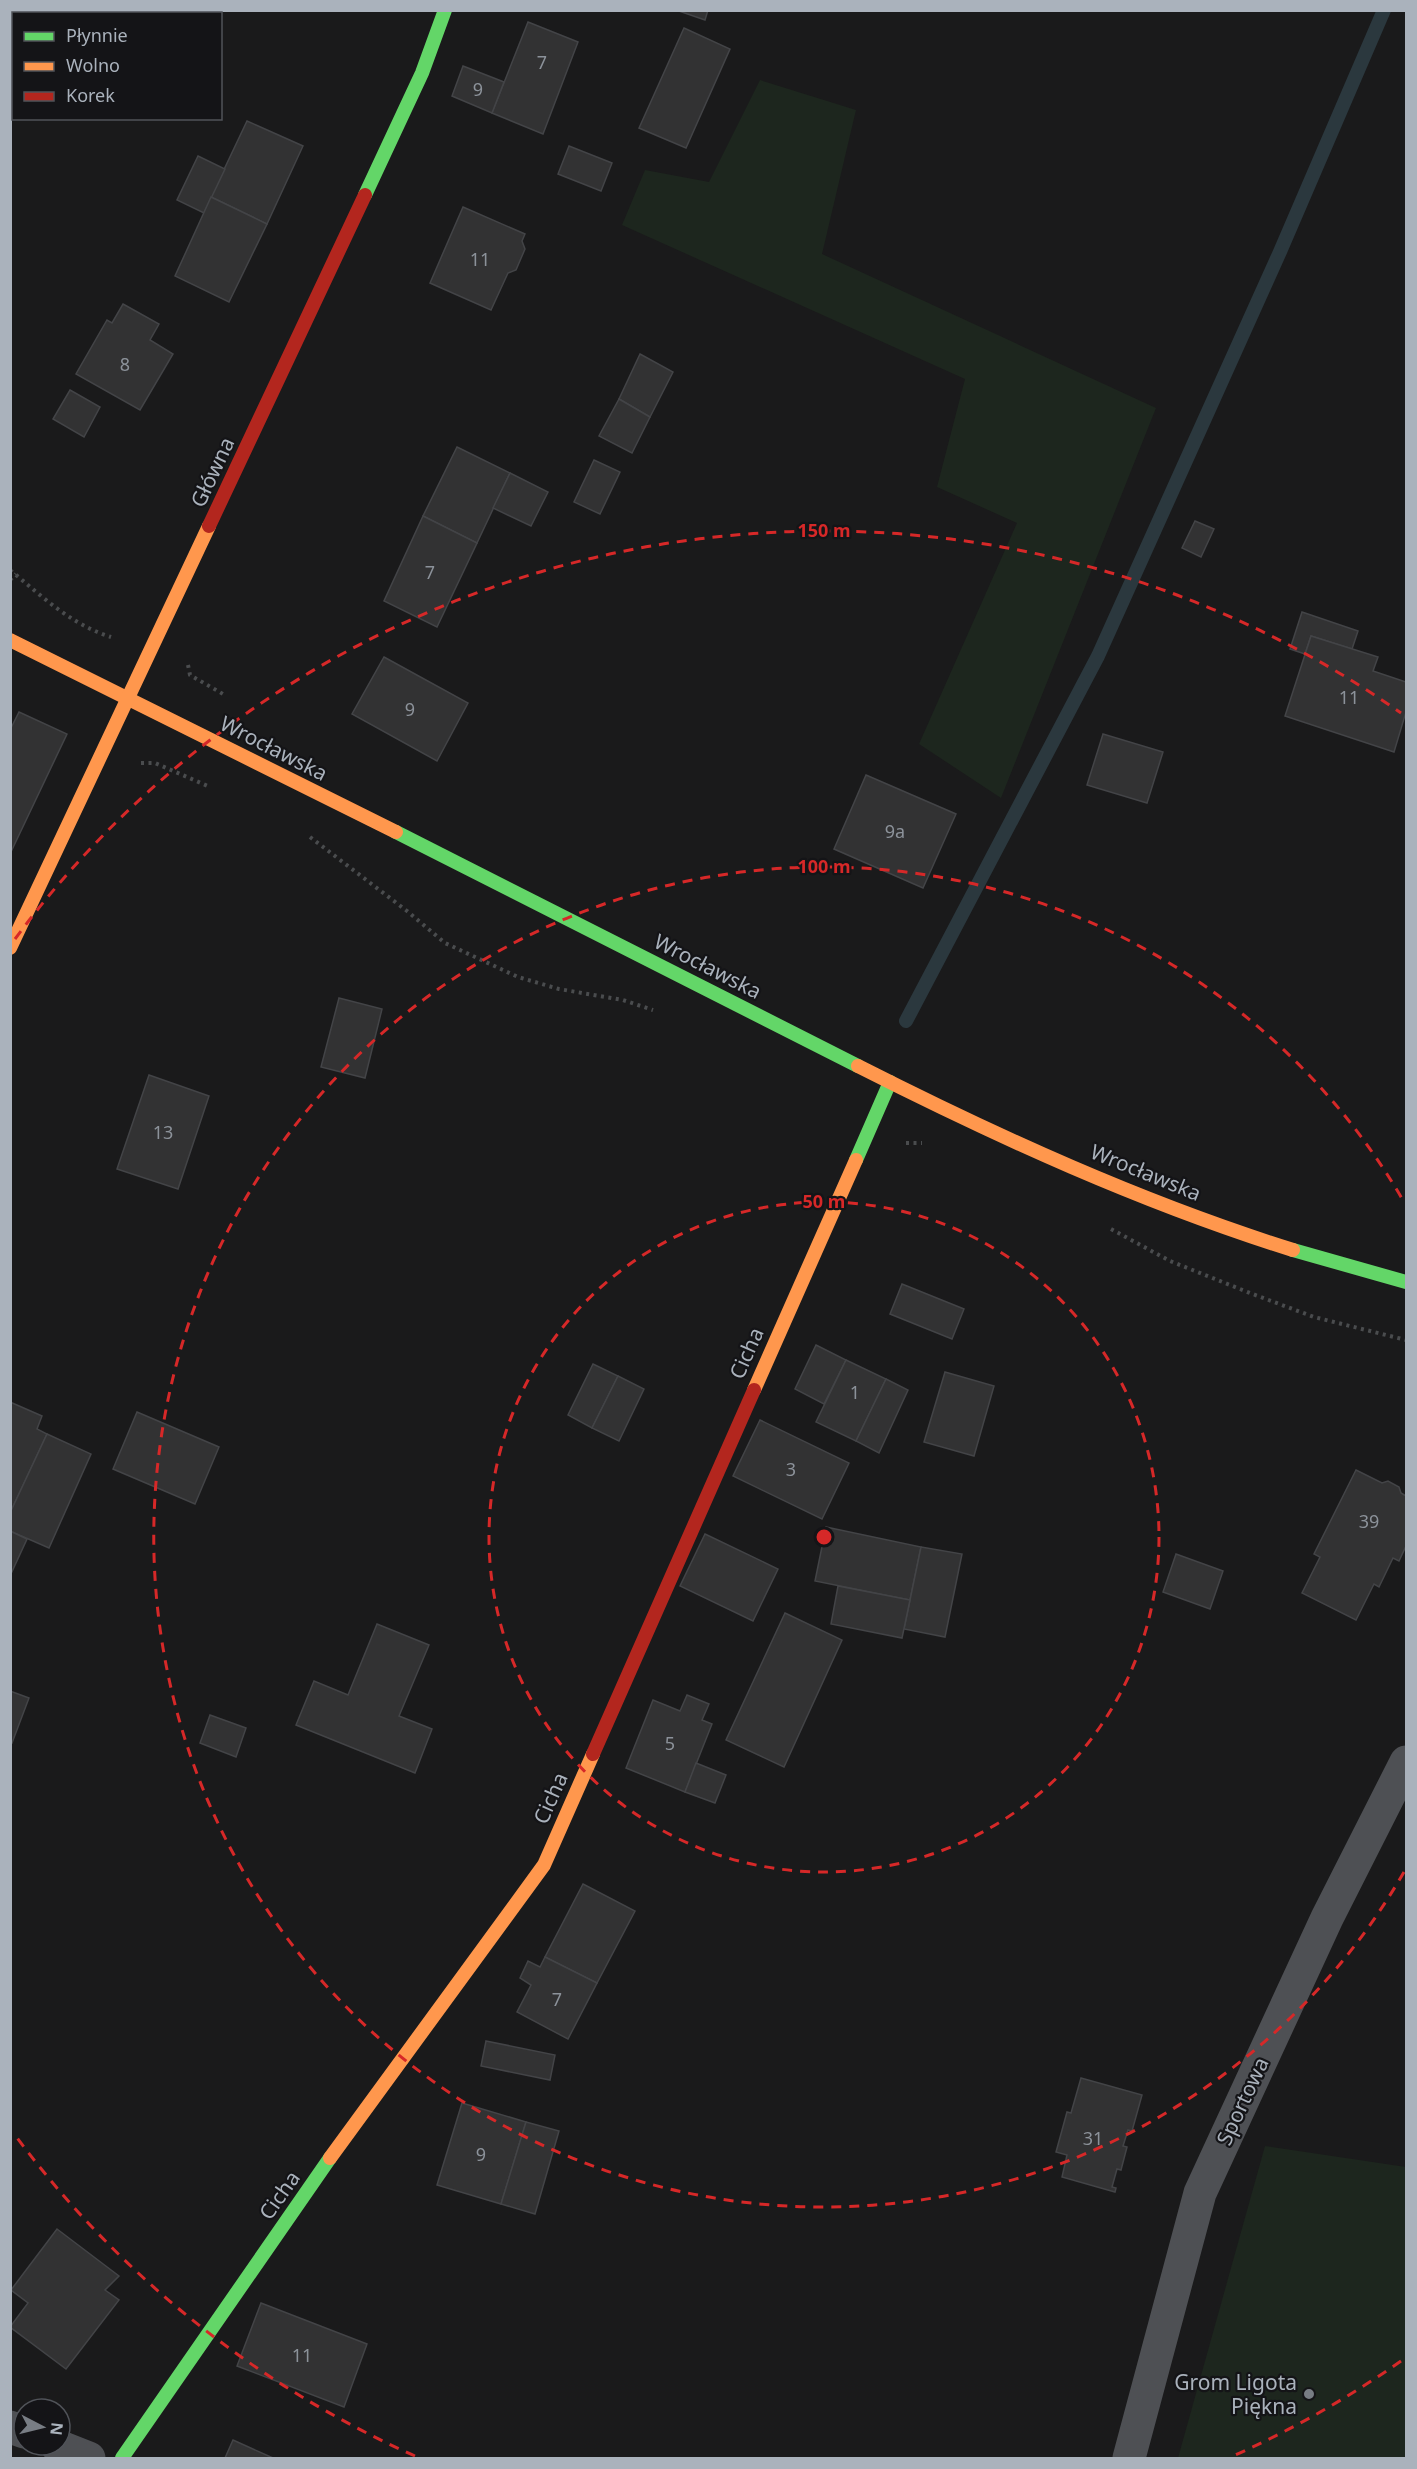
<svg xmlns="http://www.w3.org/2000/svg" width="1417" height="2469" font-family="'Noto Sans',sans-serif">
<rect width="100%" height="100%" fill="#1a1a1b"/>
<g fill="#1d261e">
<path d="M 760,80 L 856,110 L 822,254 L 1156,408 L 1001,798 L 919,744 L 1017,523 L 937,487 L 965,379 L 622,225 L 645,170 L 709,182 Z"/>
<path d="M 1265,2146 L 1406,2167 L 1406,2458 L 1178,2458 Z"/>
</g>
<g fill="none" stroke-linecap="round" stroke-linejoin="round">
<path stroke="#2b383e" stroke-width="14" d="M 906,1021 L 1098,656 L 1279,254 L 1384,10"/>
</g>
<g fill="#323233" stroke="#434447" stroke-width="1.5">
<path d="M 676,10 L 708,10 L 705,20 Z"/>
<path d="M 528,22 L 578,42 L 543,134 L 492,113 Z"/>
<path d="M 684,28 L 730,49 L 686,148 L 639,128 Z"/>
<path d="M 463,66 L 504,82 L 492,113 L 452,96 Z"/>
<path d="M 247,121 L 303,146 L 267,224 L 211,197 Z"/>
<path d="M 569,146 L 612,163 L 601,191 L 558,174 Z"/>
<path d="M 198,156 L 225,169 L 204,213 L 177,200 Z"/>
<path d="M 211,197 L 267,224 L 229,302 L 175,276 Z"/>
<path d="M 463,207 L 525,234 L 522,241 L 525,249 L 516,270 L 508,273 L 491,310 L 430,283 Z"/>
<path d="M 123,304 L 159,324 L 150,340 L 173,354 L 140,410 L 76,374 L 107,320 L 112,323 Z"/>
<path d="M 640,354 L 673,372 L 650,417 L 619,399 Z"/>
<path d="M 70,390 L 100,407 L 84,437 L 53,419 Z"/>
<path d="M 619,399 L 650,417 L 632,453 L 599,436 Z"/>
<path d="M 457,447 L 510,473 L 477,543 L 423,516 Z"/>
<path d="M 594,460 L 620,472 L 600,514 L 574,502 Z"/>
<path d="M 510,473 L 548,492 L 531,526 L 493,508 Z"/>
<path d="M 423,516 L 477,543 L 437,627 L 384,601 Z"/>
<path d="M 1195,521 L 1214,529 L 1201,557 L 1182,548 Z"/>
<path d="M 1302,612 L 1358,631 L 1352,649 L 1311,636 L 1305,654 L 1290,649 Z"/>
<path d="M 1311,636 L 1378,657 L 1373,671 L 1406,682 L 1406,712 L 1394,752 L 1285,716 Z"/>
<path d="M 384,657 L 468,703 L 437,761 L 352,714 Z"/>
<path d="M 19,712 L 67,734 L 10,854 L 10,730 Z"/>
<path d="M 1103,734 L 1163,752 L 1147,803 L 1087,785 Z"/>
<path d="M 866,775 L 956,814 L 923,888 L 834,849 Z"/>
<path d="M 339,998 L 382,1009 L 365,1078 L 321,1067 Z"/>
<path d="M 149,1075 L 209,1096 L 178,1189 L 117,1169 Z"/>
<path d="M 902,1284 L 964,1309 L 952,1339 L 890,1314 Z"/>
<path d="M 816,1345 L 846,1360 L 824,1404 L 795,1389 Z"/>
<path d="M 846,1360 L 886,1379 L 856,1441 L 816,1422 Z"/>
<path d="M 593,1364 L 618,1376 L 592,1428 L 568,1415 Z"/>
<path d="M 945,1372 L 994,1386 L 974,1456 L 924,1442 Z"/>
<path d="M 618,1376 L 644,1389 L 619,1441 L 592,1428 Z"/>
<path d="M 886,1379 L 908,1390 L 879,1453 L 856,1441 Z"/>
<path d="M 10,1402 L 42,1416 L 37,1429 L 47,1434 L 10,1513 Z"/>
<path d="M 137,1412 L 219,1447 L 195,1504 L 113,1469 Z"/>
<path d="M 760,1420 L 849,1463 L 822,1519 L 733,1476 Z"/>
<path d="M 47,1434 L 91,1454 L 49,1548 L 10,1531 L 10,1513 Z"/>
<path d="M 1356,1470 L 1382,1483 L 1388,1481 L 1399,1487 L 1401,1493 L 1406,1496 L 1406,1546 L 1399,1561 L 1393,1558 L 1379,1587 L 1374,1584 L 1356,1620 L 1302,1593 L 1320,1557 L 1314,1554 Z"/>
<path d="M 826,1527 L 921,1547 L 910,1600 L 815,1581 Z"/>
<path d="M 10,1531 L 27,1539 L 10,1576 Z"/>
<path d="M 705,1534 L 778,1569 L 753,1621 L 680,1586 Z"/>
<path d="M 921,1547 L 962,1554 L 945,1637 L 904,1629 Z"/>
<path d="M 1176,1554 L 1223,1571 L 1210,1609 L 1163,1592 Z"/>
<path d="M 838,1586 L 910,1600 L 902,1638 L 831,1624 Z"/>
<path d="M 785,1613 L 842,1640 L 784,1767 L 726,1740 Z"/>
<path d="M 377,1624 L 429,1645 L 399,1716 L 432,1729 L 415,1773 L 296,1725 L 314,1681 L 348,1695 Z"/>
<path d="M 10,1691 L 29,1698 L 12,1743 L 10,1742 Z"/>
<path d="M 687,1695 L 709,1704 L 702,1720 L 712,1724 L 685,1792 L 626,1768 L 653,1700 L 680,1711 Z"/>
<path d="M 210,1715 L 246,1728 L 236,1757 L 200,1743 Z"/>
<path d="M 696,1763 L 726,1775 L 715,1803 L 685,1792 Z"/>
<path d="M 583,1884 L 635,1911 L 597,1983 L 545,1957 Z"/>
<path d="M 545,1957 L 597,1983 L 568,2039 L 517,2012 L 531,1985 L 520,1978 L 528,1961 L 540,1967 Z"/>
<path d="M 486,2041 L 555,2055 L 550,2080 L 481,2066 Z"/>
<path d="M 1081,2078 L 1142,2095 L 1132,2131 L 1128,2130 L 1123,2146 L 1127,2147 L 1121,2170 L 1117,2169 L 1112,2187 L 1116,2188 L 1115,2192 L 1062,2177 L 1067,2155 L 1056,2152 L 1067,2112 L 1071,2113 Z"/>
<path d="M 462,2103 L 526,2122 L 501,2204 L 437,2185 Z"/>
<path d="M 526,2122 L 559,2131 L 535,2214 L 501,2204 Z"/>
<path d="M 57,2229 L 119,2276 L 105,2290 L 119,2300 L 66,2369 L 10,2327 L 28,2303 L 11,2290 Z"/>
<path d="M 261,2303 L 367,2344 L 344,2407 L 237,2366 Z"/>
<path d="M 233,2440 L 273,2458 L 225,2458 Z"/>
</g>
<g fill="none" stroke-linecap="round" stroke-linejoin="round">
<g stroke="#4a4c4e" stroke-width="4" stroke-dasharray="3 4.5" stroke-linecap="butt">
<path d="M 10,570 C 43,597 70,624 111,637"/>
<path d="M 10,580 L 16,574"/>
<path d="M 188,665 L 190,675 L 223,694"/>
<path d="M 141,763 L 155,763 L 210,787"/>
<path d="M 310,837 L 407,911 L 445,943 L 518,977 L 559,989 L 623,1000 L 653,1010"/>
<path d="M 906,1143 L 922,1143"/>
<path d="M 1111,1229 L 1170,1261 L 1250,1293 L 1314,1317 L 1406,1340"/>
</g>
<g stroke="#4e5054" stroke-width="33">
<path d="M 10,2427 L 24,2432"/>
<path d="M 56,2445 L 89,2458"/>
<path d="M 1129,2458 L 1200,2193 L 1327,1918 L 1406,1762"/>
</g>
<g stroke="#63d668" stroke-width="14">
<path d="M 365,195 L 422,73 L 445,10"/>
<path d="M 396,832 L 858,1066"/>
<path d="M 856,1160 L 890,1082"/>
<path d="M 1293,1250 L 1406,1282"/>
<path d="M 122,2458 L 330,2158"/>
</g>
<g stroke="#ff974d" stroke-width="14">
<path d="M 10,640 L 396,832"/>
<path d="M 10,948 L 209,526"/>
<path d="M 858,1066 C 998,1137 1143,1203 1293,1250"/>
<path d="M 754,1390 L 856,1160"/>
<path d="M 330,2158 L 544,1865 L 593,1754"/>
</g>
<g stroke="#b3261e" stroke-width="14">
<path d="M 209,526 L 365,195"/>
<path d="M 593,1754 L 754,1390"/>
</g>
</g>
<g fill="none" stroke="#d62828" stroke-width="3" stroke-dasharray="10 8">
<circle cx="824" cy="1537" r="335"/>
<path d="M1404 1872A670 670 0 1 1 1404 1202"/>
<path d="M1401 2361A1006 1006 0 0 1 1233 2456M415 2456A1006 1006 0 0 1 15 2135M15 939A1006 1006 0 0 1 1401 713"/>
</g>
<circle fill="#787d84" stroke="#141417" stroke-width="2" cx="1309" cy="2394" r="6"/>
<g text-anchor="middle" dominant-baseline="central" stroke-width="4.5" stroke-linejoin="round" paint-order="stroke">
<g font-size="18" fill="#8c929a">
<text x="542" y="62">7</text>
<text x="478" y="89">9</text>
<text x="480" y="259">11</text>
<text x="125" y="364">8</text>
<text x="430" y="572">7</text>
<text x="1349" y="697">11</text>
<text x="410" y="709">9</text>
<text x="895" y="831">9a</text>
<text x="163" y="1132">13</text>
<text x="855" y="1392">1</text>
<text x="791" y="1469">3</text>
<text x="1369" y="1521">39</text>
<text x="670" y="1743">5</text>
<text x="557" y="1999">7</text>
<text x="1093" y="2138">31</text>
<text x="481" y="2154">9</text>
<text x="302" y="2355">11</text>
</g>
<g font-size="21" fill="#aab2bc" stroke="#141417">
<text transform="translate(212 472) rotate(-65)">Główna</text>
<text transform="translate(274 748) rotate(27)">Wrocławska</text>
<text transform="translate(708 966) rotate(27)">Wrocławska</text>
<text transform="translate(1146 1172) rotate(22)">Wrocławska</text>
<text transform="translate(746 1353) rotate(-66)">Cicha</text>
<text transform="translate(550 1798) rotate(-66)">Cicha</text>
<text transform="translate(1242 2101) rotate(-65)">Sportowa</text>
<text transform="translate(279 2195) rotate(-55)">Cicha</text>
</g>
<g font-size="21" fill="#aab2bc" stroke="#141417" text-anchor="end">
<text x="1297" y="2382">Grom Ligota<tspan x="1297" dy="24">Piękna</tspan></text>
</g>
</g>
<circle cx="824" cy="1537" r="9" fill="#d62828" stroke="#141417" stroke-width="3"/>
<g font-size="18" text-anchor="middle" font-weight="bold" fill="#d62828" stroke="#141417" stroke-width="4.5" stroke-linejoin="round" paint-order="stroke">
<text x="824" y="537">150 m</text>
<text x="824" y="873">100 m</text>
<text x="824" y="1208">50 m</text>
</g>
<rect width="1417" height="2469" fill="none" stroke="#aab2bc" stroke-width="24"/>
<rect x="12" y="12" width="210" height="108" fill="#141417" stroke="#505359" stroke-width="1.5"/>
<rect x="24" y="32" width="30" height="9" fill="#63d668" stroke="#505359" stroke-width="1.5"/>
<text x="66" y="42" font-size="18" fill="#aab2bc">Płynnie</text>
<rect x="24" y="62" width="30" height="9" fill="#ff974d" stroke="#505359" stroke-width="1.5"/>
<text x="66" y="72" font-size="18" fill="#aab2bc">Wolno</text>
<rect x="24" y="92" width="30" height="9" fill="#b3261e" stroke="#505359" stroke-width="1.5"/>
<text x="66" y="102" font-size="18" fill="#aab2bc">Korek</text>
<g transform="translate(42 2427) rotate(97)"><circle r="28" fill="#141417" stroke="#505359" stroke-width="1.5"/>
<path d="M0-4.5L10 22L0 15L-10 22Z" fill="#787d84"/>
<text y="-9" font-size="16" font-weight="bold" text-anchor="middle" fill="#aab2bc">N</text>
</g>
</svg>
